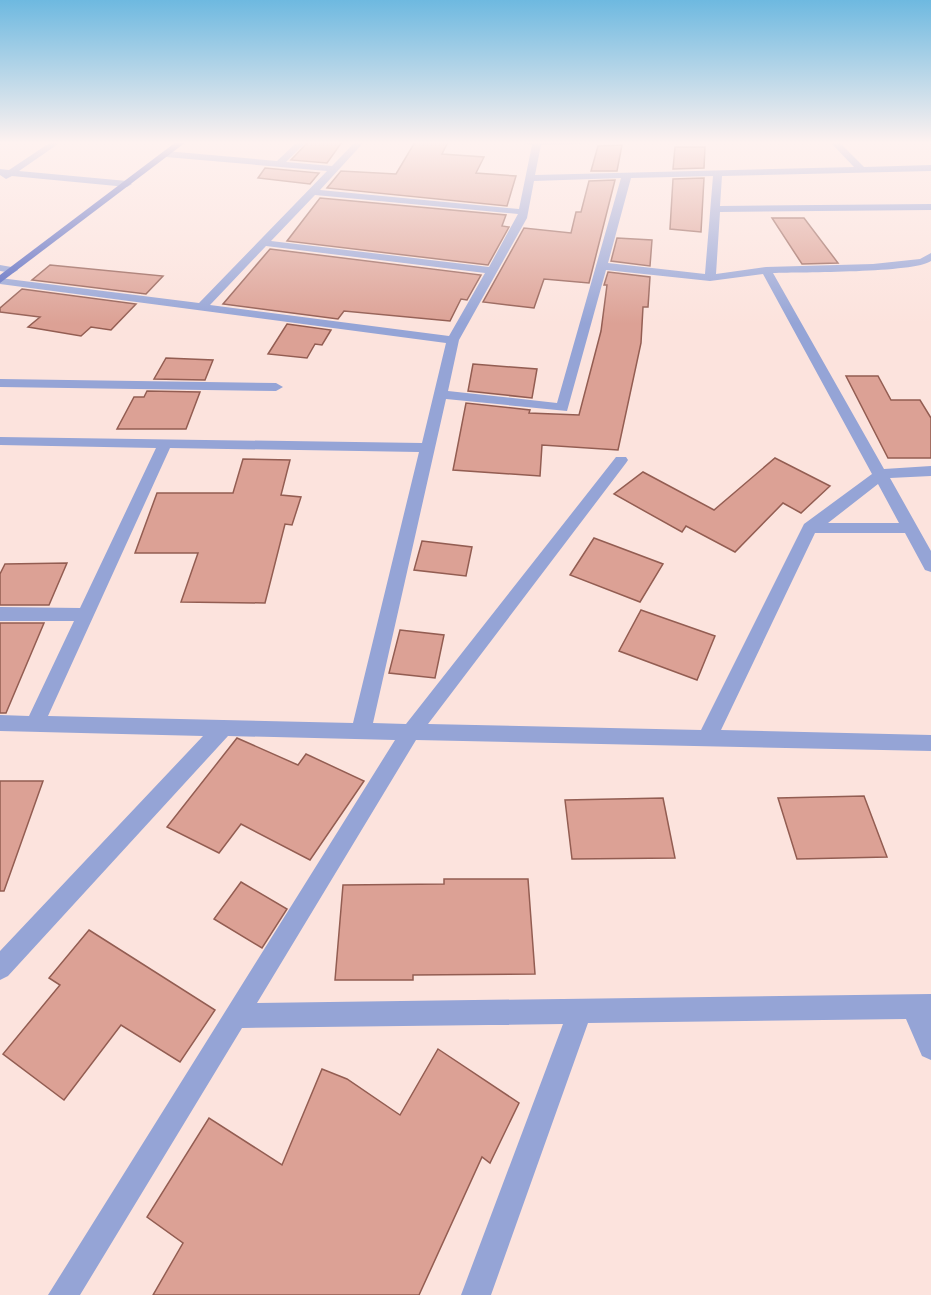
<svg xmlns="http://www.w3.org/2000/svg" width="931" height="1295" font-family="'Work Sans',sans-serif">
<rect width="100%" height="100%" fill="#fce3dd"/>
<g fill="#dca195" stroke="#935d52" stroke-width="1.5">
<path d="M 308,142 L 342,142 L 327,163 L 291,160 Z"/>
<path d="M 415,142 L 448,142 L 442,154 L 484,157 L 476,173 L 516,176 L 507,206 L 327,188 L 341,171 L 396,174 Z"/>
<path d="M 622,145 L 617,171 L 591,171 L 598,146 Z"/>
<path d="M 675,147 L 705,147 L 704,168 L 673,169 Z"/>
<path d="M 265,168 L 319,173 L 310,184 L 258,178 Z"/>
<path d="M 704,178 L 701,232 L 670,229 L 673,179 Z"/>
<path d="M 615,180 L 589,283 L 544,279 L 534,308 L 483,302 L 524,228 L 571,233 L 576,212 L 581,212 L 589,181 Z"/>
<path d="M 320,198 L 506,215 L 502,226 L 509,227 L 488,265 L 287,241 Z"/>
<path d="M 772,218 L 804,218 L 838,263 L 802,264 Z"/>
<path d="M 617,238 L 652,240 L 650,266 L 611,261 Z"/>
<path d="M 270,249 L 481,275 L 467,300 L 461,299 L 450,321 L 344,311 L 338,319 L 223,304 Z"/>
<path d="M 50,265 L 163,276 L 146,294 L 32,280 Z"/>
<path d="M 608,272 L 650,277 L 648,307 L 643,307 L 641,343 L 618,450 L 542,445 L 540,476 L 453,470 L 466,403 L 530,410 L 529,413 L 579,415 L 601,331 L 607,285 L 604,285 Z"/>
<path d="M 22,289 L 136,304 L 111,330 L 91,327 L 81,336 L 28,327 L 40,317 L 0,312 L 0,308 Z"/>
<path d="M 287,324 L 331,330 L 322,345 L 315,344 L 307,358 L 268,354 Z"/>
<path d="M 166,358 L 213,360 L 205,380 L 154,379 Z"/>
<path d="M 473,364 L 537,369 L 532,398 L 468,391 Z"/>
<path d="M 846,376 L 878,376 L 891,400 L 920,400 L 931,418 L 931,458 L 888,458 Z"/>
<path d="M 147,391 L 200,392 L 186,429 L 117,429 L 134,397 L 144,397 Z"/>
<path d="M 775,458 L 830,486 L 801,513 L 783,503 L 735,552 L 686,526 L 682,532 L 614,494 L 643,472 L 714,510 Z"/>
<path d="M 243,459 L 290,460 L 281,495 L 301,497 L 292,525 L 285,524 L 265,603 L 181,602 L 198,553 L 135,553 L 157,493 L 233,493 Z"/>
<path d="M 594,538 L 663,564 L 640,602 L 570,575 Z"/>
<path d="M 422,541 L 472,547 L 466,576 L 414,570 Z"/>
<path d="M 67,563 L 49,605 L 0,605 L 0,574 L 5,564 Z"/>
<path d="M 641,610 L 715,636 L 697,680 L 619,651 Z"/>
<path d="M 0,623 L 44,623 L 6,713 L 0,713 Z"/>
<path d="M 400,630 L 444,635 L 435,678 L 389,673 Z"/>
<path d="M 237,738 L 298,765 L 306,754 L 364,781 L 310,860 L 241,824 L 219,853 L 167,827 Z"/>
<path d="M 0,781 L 43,781 L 4,891 L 0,891 Z"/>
<path d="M 864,796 L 887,857 L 797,859 L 778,798 Z"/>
<path d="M 663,798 L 675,858 L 572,859 L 565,800 Z"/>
<path d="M 444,879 L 528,879 L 535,974 L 413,975 L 413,980 L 335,980 L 343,885 L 444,884 Z"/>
<path d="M 241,882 L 287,909 L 262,948 L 214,919 Z"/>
<path d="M 89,930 L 215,1010 L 180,1062 L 121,1025 L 64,1100 L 3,1054 L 60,985 L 49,978 Z"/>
<path d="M 438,1049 L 519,1103 L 490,1163 L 482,1157 L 419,1295 L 153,1295 L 183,1243 L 147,1217 L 209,1118 L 282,1165 L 322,1069 L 347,1079 L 400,1115 Z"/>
</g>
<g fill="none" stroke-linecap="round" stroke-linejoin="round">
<g fill="#95a4d6" fill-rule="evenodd">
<path d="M 51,142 L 61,142 L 19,171 L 127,181 L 132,184 L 127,187 L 12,176 L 6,179 L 0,175 L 0,169 L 9,170 Z"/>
<path d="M 297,142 L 306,142 L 286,162 L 332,166 L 355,142 L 364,142 L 320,190 L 519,209 L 532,145 L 515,142 L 642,142 L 541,145 L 535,175 L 854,167 L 830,142 L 839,142 L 864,167 L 931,165 L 931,171 L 722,176 L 720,206 L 931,204 L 931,210 L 720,212 L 716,274 L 766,267 L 873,264 L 920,259 L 931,253 L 931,261 C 915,273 800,272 773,273 L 884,469 L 931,466 L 931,476 L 890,478 L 931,551 L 931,572 L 925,570 L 905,533 L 815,533 L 721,730 L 931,735 L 931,751 L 416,740 L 257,1003 L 931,994 L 931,1060 L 922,1056 L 906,1019 L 588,1023 L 491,1295 L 461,1295 L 563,1024 L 242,1028 L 80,1295 L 48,1295 L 395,740 L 228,736 L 8,976 L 0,980 L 0,951 L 203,736 L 0,731 L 0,715 L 29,716 L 74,621 L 0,621 L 0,607 L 80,608 L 156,448 L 0,445 L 0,437 L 422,443 L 446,343 L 0,284 L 0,278 L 199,303 L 327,171 L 166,157 L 162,154 L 166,151 L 277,161 ZM 713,176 L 705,274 L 608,263 L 631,178 ZM 621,178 L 557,403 L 448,391 L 459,340 L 527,218 L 534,181 ZM 315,195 L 518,214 L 489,267 L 271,241 ZM 266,246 L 485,273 L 449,336 L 210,305 ZM 606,270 L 710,281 L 763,274 L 872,474 L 804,524 L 701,730 L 428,724 L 626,463 L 628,460 L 626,457 L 616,457 L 406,724 L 373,723 L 446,399 L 567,411 ZM 170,448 L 419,452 L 353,723 L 48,716 ZM 878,484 L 899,523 L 828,523 Z"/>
<path d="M 0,265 L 17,268 L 18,270 L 13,273 L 0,271 Z"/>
<path d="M 0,379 L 276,383 L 283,387 L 276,391 L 0,387 Z"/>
</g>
<path fill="#5366c0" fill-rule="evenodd" d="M 176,142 L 186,142 L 0,283 L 0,275 Z"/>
</g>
<linearGradient id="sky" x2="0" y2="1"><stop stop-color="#6eb9e0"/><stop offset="0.44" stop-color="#fef2f0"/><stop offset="1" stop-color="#fef2f0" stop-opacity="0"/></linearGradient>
<rect width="931" height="324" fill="url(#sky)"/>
</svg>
